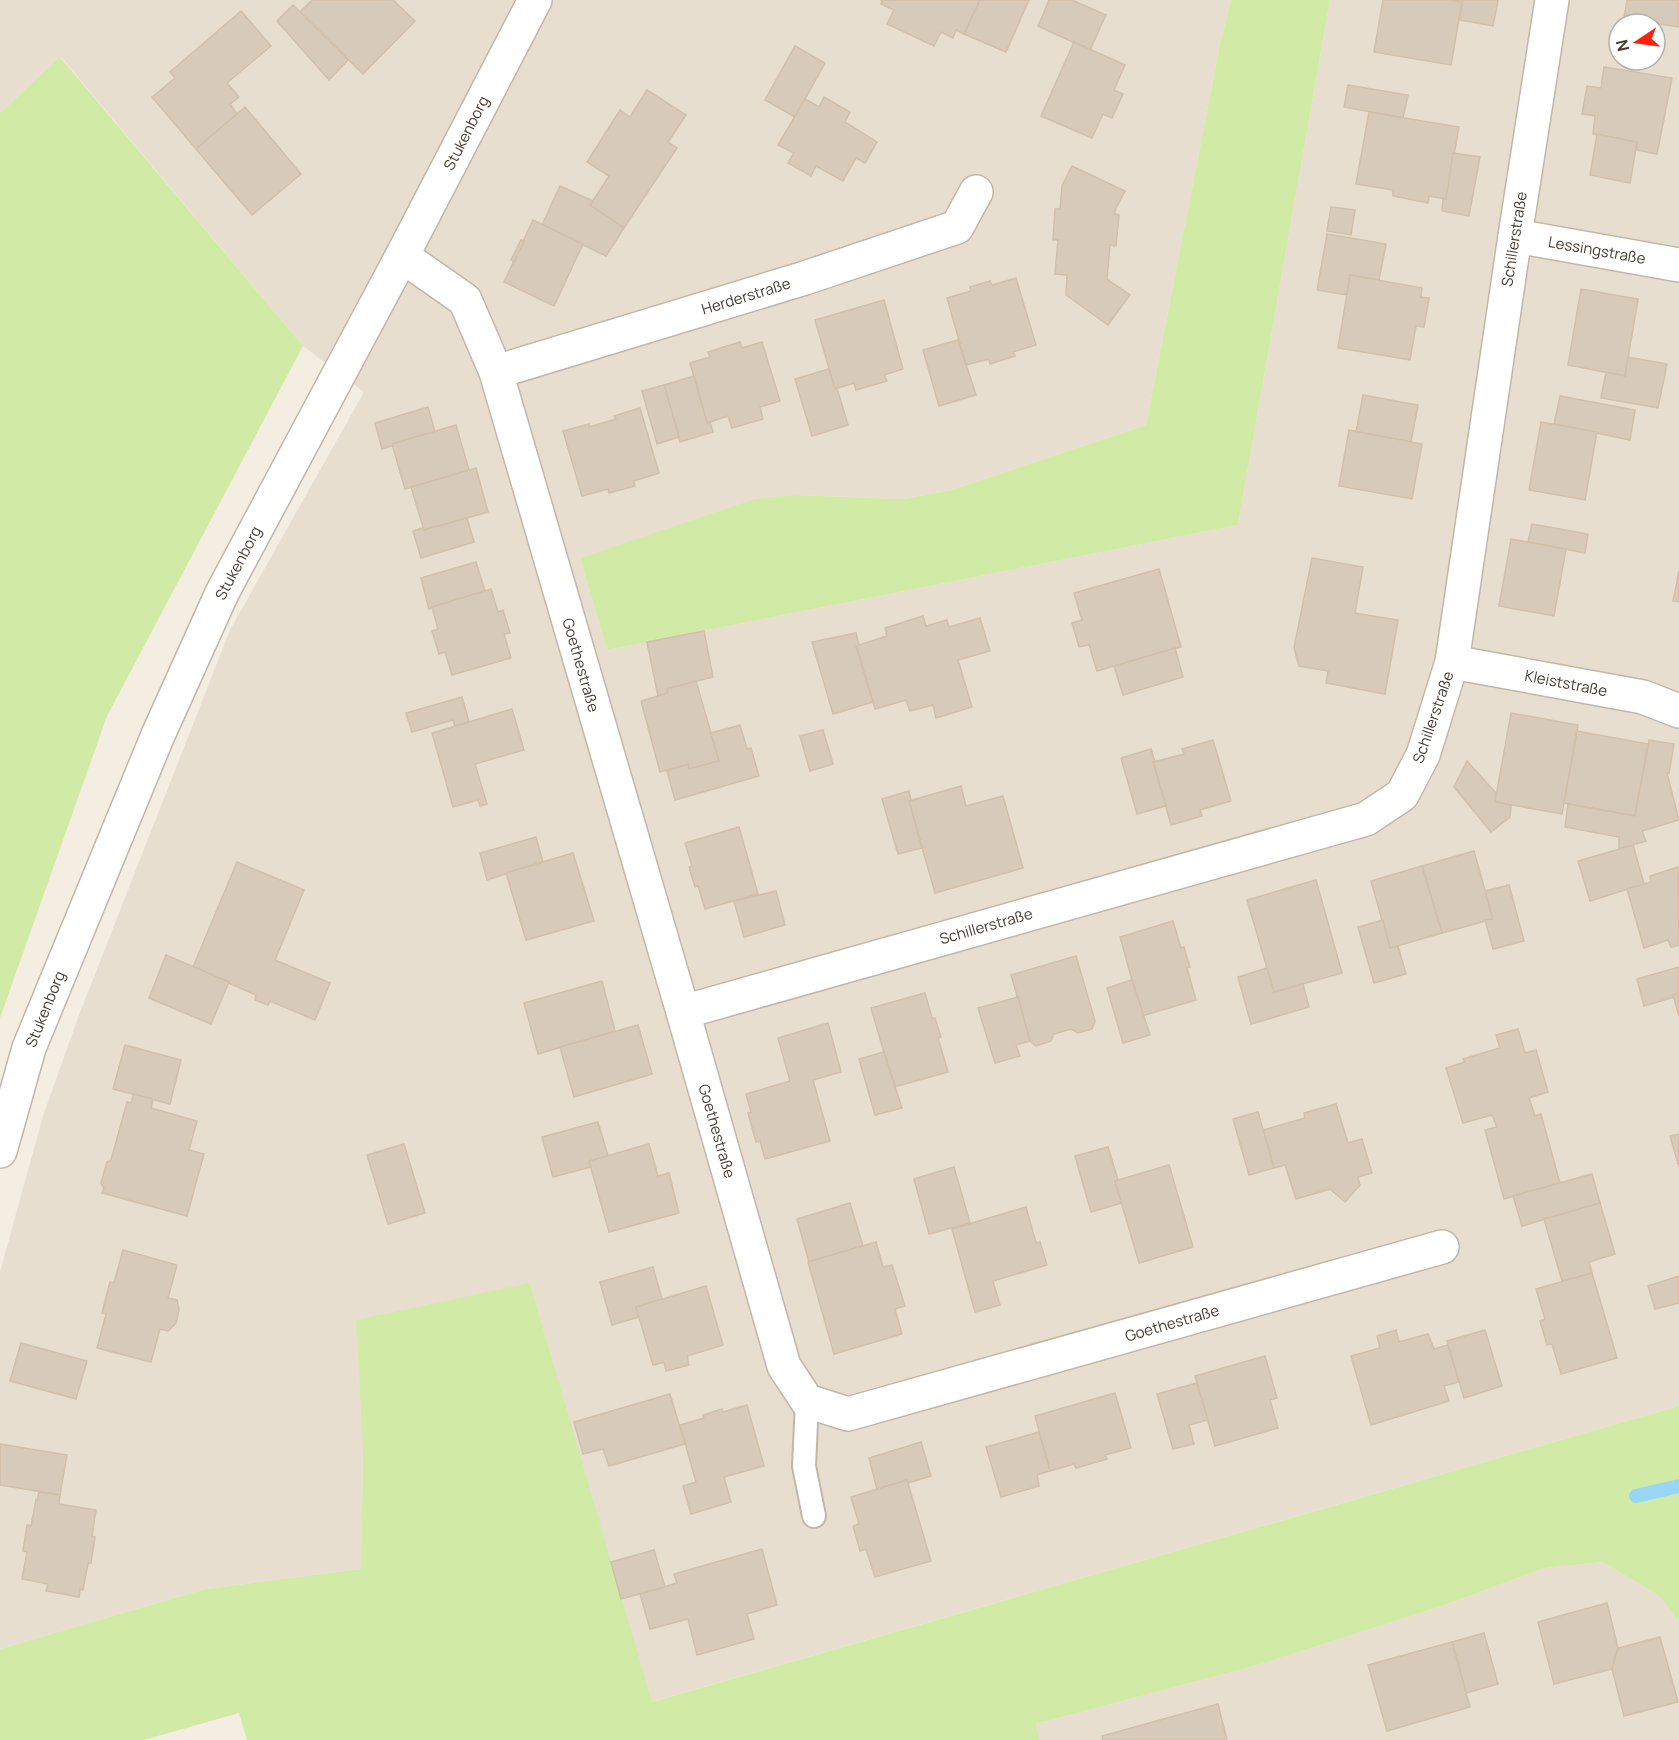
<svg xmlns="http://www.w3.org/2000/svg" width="1679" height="1740" font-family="Manrope,sans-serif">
<rect width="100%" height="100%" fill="#f3ede2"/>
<g fill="#e7ded0" fill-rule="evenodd">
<path d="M 0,0 L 1231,0 L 1220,44 L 1146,425 L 951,490 L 903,499 L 794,495 L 580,558 L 607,650 L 1238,525 L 1330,0 L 1679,0 L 1679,1406 L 651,1702 L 530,1283 L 363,1449 L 361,1569 L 205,1589 L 0,1649 L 0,1272 L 43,1116 L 79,1015 L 230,630 L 364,392 L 303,346 L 61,57 L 0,113 ZM 1619,24 L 1655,24 L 1655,60 L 1619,60 Z"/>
<path d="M 1603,1562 L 1659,1596 L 1679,1621 L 1679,1740 L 1040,1740 L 1036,1724 L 1258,1665 L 1445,1605 L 1545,1568 Z"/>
</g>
<g fill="#d1eba7">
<path d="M 1231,0 L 1330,0 L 1238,525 L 607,650 L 580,558 L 755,499 L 794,495 L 903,499 L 951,490 L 1146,425 L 1220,44 Z"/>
<path d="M 60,57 L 303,346 L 107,716 L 0,1018 L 0,113 Z"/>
<path d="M 530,1283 L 652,1702 L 1679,1406 L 1679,1621 L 1659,1596 L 1603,1562 L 1545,1568 L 1445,1605 L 1258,1665 L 1036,1724 L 1040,1740 L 247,1740 L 239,1713 L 144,1740 L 0,1740 L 0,1649 L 205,1589 L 361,1569 L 363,1449 L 356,1320 Z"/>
</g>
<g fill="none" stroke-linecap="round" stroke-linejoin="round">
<path stroke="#99d6f6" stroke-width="14" d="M 1636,1496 L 1679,1486"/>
</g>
<g fill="#d8caba" stroke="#d1bfaa" stroke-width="1.5">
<path d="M 312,0 L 393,0 L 415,21 L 363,74 L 300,12 Z"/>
<path d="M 880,0 L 980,0 L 964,34 L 956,30 L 953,38 L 941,32 L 934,46 L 887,24 L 894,10 L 881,4 L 882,1 Z"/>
<path d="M 980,0 L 1029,0 L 1006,52 L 964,34 Z"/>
<path d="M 1049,0 L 1072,0 L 1106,15 L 1090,50 L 1038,26 Z"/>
<path d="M 1383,0 L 1451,0 L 1462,2 L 1451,65 L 1374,52 Z"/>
<path d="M 1451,0 L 1498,0 L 1493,26 L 1459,20 L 1462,2 Z"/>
<path d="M 1627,0 L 1679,0 L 1679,27 L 1624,18 Z"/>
<path d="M 293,5 L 348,60 L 329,80 L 277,21 Z"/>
<path d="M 241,11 L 271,46 L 227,83 L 239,97 L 230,104 L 237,114 L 196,149 L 152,97 L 175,78 L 170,72 Z"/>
<path d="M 1074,42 L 1125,65 L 1114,90 L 1123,94 L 1112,118 L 1103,114 L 1092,138 L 1041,116 Z"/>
<path d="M 795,46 L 825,63 L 795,117 L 765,100 Z"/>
<path d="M 1604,67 L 1672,78 L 1657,154 L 1636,150 L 1637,142 L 1593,134 L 1595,116 L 1582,114 L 1587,86 L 1601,88 Z"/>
<path d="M 1348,85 L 1408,95 L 1403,118 L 1344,107 Z"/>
<path d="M 647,90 L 686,115 L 668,142 L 677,148 L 624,228 L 590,205 L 609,176 L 587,162 L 620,110 L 630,117 Z"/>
<path d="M 824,97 L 850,112 L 845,122 L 877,142 L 865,163 L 856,158 L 843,181 L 816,166 L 811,176 L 788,163 L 794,153 L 778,145 L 805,99 L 819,107 Z"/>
<path d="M 245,107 L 301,174 L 252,215 L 196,149 Z"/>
<path d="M 1369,112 L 1459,127 L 1446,199 L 1429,196 L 1428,203 L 1393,196 L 1393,190 L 1356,184 Z"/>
<path d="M 1597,134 L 1637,142 L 1630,183 L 1590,175 Z"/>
<path d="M 1453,153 L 1480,157 L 1469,216 L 1442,211 L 1443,199 L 1446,199 Z"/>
<path d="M 1072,166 L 1125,191 L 1115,210 L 1115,214 L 1119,215 L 1116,246 L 1110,245 L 1107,279 L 1130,295 L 1108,325 L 1066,295 L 1067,275 L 1055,274 L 1058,240 L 1053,240 L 1055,209 L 1060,209 L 1062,186 Z"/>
<path d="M 560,186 L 593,201 L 590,205 L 624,228 L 606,256 L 542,225 Z"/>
<path d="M 1331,207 L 1355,210 L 1351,235 L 1327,231 Z"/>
<path d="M 533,220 L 583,244 L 554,306 L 504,282 Z"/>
<path d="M 1327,234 L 1386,244 L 1379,280 L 1350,275 L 1347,295 L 1317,290 Z"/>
<path d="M 521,240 L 524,241 L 514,262 L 511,260 Z"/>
<path d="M 1350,275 L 1422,288 L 1421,297 L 1429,298 L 1424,327 L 1416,326 L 1410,360 L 1338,348 Z"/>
<path d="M 1016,278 L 1036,345 L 1013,352 L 1015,356 L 990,364 L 989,359 L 966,365 L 947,298 L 971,291 L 970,287 L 990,281 L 992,285 Z"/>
<path d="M 1581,289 L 1638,299 L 1625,376 L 1568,365 Z"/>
<path d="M 884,300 L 903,369 L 884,375 L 887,381 L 856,390 L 854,383 L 835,389 L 815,320 Z"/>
<path d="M 958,340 L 976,395 L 939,406 L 923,350 Z"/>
<path d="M 740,342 L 742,348 L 762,342 L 780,401 L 760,407 L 763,419 L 732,428 L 728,416 L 707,423 L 690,363 L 710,357 L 708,352 Z"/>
<path d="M 1628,357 L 1667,364 L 1658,408 L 1601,398 L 1606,372 L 1625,376 Z"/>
<path d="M 829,369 L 835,389 L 837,388 L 848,425 L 812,436 L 795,379 Z"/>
<path d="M 694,376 L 707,423 L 710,422 L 713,432 L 680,442 L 664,385 Z"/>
<path d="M 664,385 L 679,437 L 657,444 L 642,391 Z"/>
<path d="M 1363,395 L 1418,405 L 1411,442 L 1356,432 Z"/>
<path d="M 1560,396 L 1635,410 L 1630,440 L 1554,424 Z"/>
<path d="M 428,407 L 435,432 L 382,449 L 375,423 Z"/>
<path d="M 640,408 L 659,473 L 634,481 L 635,486 L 609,493 L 608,489 L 582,496 L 563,431 L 589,424 L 589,427 L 616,419 L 614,416 Z"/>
<path d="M 1541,422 L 1597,432 L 1585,500 L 1529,490 Z"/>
<path d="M 456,425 L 469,470 L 405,489 L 392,444 Z"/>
<path d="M 1349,430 L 1422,444 L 1412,499 L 1339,486 Z"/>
<path d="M 476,468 L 488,512 L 424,530 L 411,487 Z"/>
<path d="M 467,518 L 474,542 L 421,558 L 413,531 L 423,528 L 424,530 Z"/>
<path d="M 1532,524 L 1588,534 L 1585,553 L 1528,542 Z"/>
<path d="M 1511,539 L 1566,549 L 1554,616 L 1499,606 Z"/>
<path d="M 1312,558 L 1363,567 L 1355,613 L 1398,620 L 1385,694 L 1326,683 L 1328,671 L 1299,666 L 1294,648 Z"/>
<path d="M 476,562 L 485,591 L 429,609 L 421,578 Z"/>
<path d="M 1159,569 L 1181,647 L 1097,671 L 1089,645 L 1079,647 L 1072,623 L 1082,620 L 1074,593 Z"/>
<path d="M 1679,571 L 1679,602 L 1673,601 Z"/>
<path d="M 491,589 L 498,612 L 503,610 L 510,633 L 504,634 L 511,658 L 452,675 L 445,652 L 439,654 L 432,631 L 438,629 L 432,607 Z"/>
<path d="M 923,616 L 926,626 L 947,620 L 949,627 L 980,618 L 990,651 L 958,660 L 972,707 L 936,718 L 933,705 L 910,711 L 906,700 L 875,709 L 856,646 L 887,636 L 885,628 Z"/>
<path d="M 704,631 L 713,677 L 667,689 L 668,693 L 658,696 L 647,642 Z"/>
<path d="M 856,633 L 859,645 L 856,646 L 873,702 L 833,714 L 812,642 Z"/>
<path d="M 1175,648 L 1183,677 L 1123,695 L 1114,666 Z"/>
<path d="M 696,681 L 719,761 L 689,769 L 688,764 L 660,772 L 641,701 L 668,693 L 667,689 Z"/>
<path d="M 462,697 L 469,722 L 455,726 L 453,720 L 412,732 L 406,713 Z"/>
<path d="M 512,709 L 524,750 L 475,764 L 487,804 L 480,806 L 478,800 L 453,807 L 432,733 Z"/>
<path d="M 1511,713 L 1578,725 L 1562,814 L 1495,802 Z"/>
<path d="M 740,725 L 747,749 L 751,748 L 759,776 L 675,800 L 667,771 L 688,764 L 689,769 L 719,761 L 711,733 Z"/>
<path d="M 823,730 L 833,764 L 810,771 L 800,736 Z"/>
<path d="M 1577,731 L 1648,744 L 1635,816 L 1564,803 Z"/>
<path d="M 1213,740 L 1231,801 L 1200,810 L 1202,816 L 1171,825 L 1153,762 L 1184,754 L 1182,749 Z"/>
<path d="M 1649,740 L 1674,744 L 1669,773 L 1667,773 L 1679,820 L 1642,831 L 1646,841 L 1619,849 L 1619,837 L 1565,827 L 1568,804 L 1635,816 Z"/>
<path d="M 1151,749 L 1155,762 L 1153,762 L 1166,806 L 1137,814 L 1121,758 Z"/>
<path d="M 1467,761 L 1496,793 L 1495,802 L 1511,805 L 1510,817 L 1491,832 L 1454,787 Z"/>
<path d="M 961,786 L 966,806 L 1003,796 L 1023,868 L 935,893 L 909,801 Z"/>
<path d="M 909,791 L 911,800 L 909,801 L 922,848 L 898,854 L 882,799 Z"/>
<path d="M 739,827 L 758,894 L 705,909 L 698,886 L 695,887 L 689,867 L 692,866 L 685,843 Z"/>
<path d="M 536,837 L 543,862 L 487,880 L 480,853 Z"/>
<path d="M 1633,845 L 1644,884 L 1590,901 L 1578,861 Z"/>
<path d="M 1474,851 L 1493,919 L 1442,933 L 1422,866 Z"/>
<path d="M 573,853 L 594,921 L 526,940 L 506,873 Z"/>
<path d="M 237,862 L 304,890 L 275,960 L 330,983 L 315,1020 L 270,1001 L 268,1005 L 255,1000 L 256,995 L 193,967 Z"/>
<path d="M 1422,866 L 1442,933 L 1390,948 L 1371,881 Z"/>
<path d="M 1678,867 L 1679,945 L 1671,947 L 1668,940 L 1644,948 L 1627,889 L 1651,882 L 1650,876 Z"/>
<path d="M 1316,880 L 1342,973 L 1274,992 L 1247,900 Z"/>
<path d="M 1509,885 L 1524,941 L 1493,949 L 1485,920 L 1493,919 L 1485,891 Z"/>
<path d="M 776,891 L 785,925 L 744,937 L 734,901 Z"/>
<path d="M 1383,920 L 1390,948 L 1398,946 L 1406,974 L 1374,983 L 1358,927 Z"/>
<path d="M 1173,921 L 1181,948 L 1184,947 L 1190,967 L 1187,968 L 1196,1000 L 1142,1016 L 1120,937 Z"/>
<path d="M 166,955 L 229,982 L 211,1024 L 149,998 Z"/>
<path d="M 1076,956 L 1095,1021 L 1092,1029 L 1078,1033 L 1071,1029 L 1054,1034 L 1051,1041 L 1036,1046 L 1030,1041 L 1011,975 Z"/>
<path d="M 1679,967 L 1679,993 L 1673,995 L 1674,997 L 1644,1006 L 1637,979 Z"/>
<path d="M 1267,968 L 1274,992 L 1303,984 L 1309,1007 L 1251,1024 L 1238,977 Z"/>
<path d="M 1132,980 L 1150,1035 L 1123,1043 L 1107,988 Z"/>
<path d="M 602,981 L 615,1031 L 538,1054 L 524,1003 Z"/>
<path d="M 925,993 L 932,1018 L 935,1018 L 941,1037 L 938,1038 L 948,1072 L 894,1087 L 871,1008 Z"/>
<path d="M 1679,993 L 1679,1016 L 1673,995 Z"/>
<path d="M 1018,997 L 1030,1041 L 1016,1045 L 1020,1056 L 995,1063 L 978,1008 Z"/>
<path d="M 828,1023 L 841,1072 L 813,1080 L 830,1141 L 765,1159 L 760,1141 L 756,1142 L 748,1113 L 751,1112 L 746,1094 L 790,1081 L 778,1038 Z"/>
<path d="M 638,1025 L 652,1074 L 574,1097 L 560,1047 Z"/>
<path d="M 1518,1029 L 1525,1053 L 1536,1050 L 1548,1092 L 1529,1098 L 1535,1116 L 1541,1114 L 1560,1183 L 1504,1199 L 1485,1130 L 1497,1127 L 1492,1115 L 1463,1123 L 1446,1068 L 1465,1062 L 1463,1059 L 1500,1048 L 1496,1035 Z"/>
<path d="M 125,1045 L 181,1060 L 170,1104 L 113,1089 Z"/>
<path d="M 884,1052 L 902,1108 L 875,1115 L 859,1059 Z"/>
<path d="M 134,1094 L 153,1099 L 151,1108 L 197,1121 L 189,1150 L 204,1154 L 187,1216 L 102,1193 L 104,1188 L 101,1183 L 107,1162 L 111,1160 L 127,1102 L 131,1103 Z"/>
<path d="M 1336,1104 L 1348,1143 L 1362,1139 L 1372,1173 L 1358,1177 L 1360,1185 L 1345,1202 L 1330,1189 L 1296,1199 L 1285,1165 L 1274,1168 L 1263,1130 L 1305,1118 L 1304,1113 Z"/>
<path d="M 1258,1112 L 1274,1168 L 1249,1175 L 1233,1119 Z"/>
<path d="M 598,1122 L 608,1156 L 589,1161 L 591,1167 L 553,1177 L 542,1137 Z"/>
<path d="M 1679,1134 L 1679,1167 L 1670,1136 Z"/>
<path d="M 404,1144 L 425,1213 L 388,1224 L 367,1155 Z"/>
<path d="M 649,1144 L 658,1176 L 669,1173 L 679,1213 L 609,1232 L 589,1161 Z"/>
<path d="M 1108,1147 L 1118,1180 L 1115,1181 L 1122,1203 L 1091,1212 L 1075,1156 Z"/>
<path d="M 1169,1165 L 1193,1247 L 1139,1263 L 1115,1181 Z"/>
<path d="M 954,1167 L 970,1223 L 929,1234 L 914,1179 Z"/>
<path d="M 1592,1174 L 1600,1203 L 1522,1226 L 1513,1196 Z"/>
<path d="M 850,1203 L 863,1246 L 809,1262 L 797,1219 Z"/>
<path d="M 1600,1203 L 1615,1254 L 1589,1262 L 1592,1273 L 1562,1281 L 1544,1219 Z"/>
<path d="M 1026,1207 L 1036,1243 L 1040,1242 L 1047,1265 L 993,1281 L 1000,1305 L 975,1312 L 952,1229 Z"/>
<path d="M 876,1242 L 883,1267 L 892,1265 L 905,1306 L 895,1309 L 902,1334 L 834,1354 L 808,1262 Z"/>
<path d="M 123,1250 L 177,1265 L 168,1298 L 177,1300 L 179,1310 L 176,1323 L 168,1331 L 160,1329 L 151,1362 L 97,1348 L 106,1314 L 102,1313 L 110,1282 L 114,1283 Z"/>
<path d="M 653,1267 L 662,1299 L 636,1307 L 639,1317 L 612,1325 L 600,1282 Z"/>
<path d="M 1592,1273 L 1617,1358 L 1561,1374 L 1552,1344 L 1547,1345 L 1540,1321 L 1545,1319 L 1536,1289 Z"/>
<path d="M 1679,1276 L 1679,1303 L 1655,1309 L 1648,1286 Z"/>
<path d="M 706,1286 L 723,1345 L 687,1356 L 689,1365 L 666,1371 L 664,1362 L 653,1365 L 636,1307 Z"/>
<path d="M 1396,1330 L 1399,1342 L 1428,1334 L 1434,1349 L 1448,1345 L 1459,1382 L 1444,1386 L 1449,1401 L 1371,1425 L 1351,1356 L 1380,1348 L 1377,1336 Z"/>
<path d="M 1485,1330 L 1502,1386 L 1464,1398 L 1447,1341 Z"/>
<path d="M 21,1343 L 87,1361 L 76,1399 L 10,1381 Z"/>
<path d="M 1265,1356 L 1277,1398 L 1270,1400 L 1278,1428 L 1215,1446 L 1195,1376 Z"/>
<path d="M 1197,1383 L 1208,1420 L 1189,1425 L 1194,1444 L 1173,1449 L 1157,1394 Z"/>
<path d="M 1115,1393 L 1131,1448 L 1105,1455 L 1107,1459 L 1076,1468 L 1074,1464 L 1050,1471 L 1035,1416 Z"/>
<path d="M 670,1394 L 685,1444 L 609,1466 L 603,1449 L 583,1454 L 574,1422 Z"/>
<path d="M 747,1405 L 764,1466 L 724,1477 L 731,1502 L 691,1514 L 683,1486 L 696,1482 L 680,1425 L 704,1418 L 703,1415 L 722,1409 L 723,1412 Z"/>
<path d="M 1039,1432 L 1050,1471 L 1037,1475 L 1039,1486 L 1001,1497 L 986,1447 Z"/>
<path d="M 921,1442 L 931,1476 L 908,1483 L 907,1480 L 877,1489 L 869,1458 Z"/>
<path d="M 0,1444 L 67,1455 L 60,1495 L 0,1485 Z"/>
<path d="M 907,1480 L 931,1561 L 875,1577 L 866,1549 L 860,1551 L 853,1526 L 859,1524 L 851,1497 Z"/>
<path d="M 39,1492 L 60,1495 L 59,1504 L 96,1510 L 92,1536 L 95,1537 L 91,1563 L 88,1563 L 83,1590 L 80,1589 L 79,1597 L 46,1591 L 48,1584 L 22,1579 L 27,1552 L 23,1551 L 27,1525 L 31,1526 L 36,1500 L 37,1500 Z"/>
<path d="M 762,1549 L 777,1605 L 747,1614 L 754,1639 L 697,1655 L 688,1619 L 650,1629 L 640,1594 L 677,1583 L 674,1574 Z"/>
<path d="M 654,1550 L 665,1587 L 621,1599 L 611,1562 Z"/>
<path d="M 1607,1603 L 1618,1648 L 1612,1669 L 1554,1684 L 1538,1622 Z"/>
<path d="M 1484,1633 L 1498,1684 L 1466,1693 L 1452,1642 Z"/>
<path d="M 1660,1637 L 1678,1702 L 1624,1716 L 1612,1669 L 1618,1648 Z"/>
<path d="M 1452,1642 L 1470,1707 L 1387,1731 L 1368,1665 Z"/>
<path d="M 1218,1704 L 1227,1740 L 1103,1740 L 1102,1736 Z"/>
</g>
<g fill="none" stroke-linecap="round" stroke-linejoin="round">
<defs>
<path id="lane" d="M 807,1401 L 804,1466 L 814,1516"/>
<g id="street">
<path d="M 1515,236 L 1679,265"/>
<path d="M 402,256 L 465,300 L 496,372 L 683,1012 L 784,1366 L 807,1401 L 848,1414 L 1442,1247"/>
<path d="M 496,372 L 805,278 L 957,227 L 976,192"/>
<path d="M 1452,662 L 1643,697 L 1679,711"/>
<path d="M 683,1012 L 1366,819 L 1402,795 L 1423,755 L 1452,662 L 1515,236 L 1552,0"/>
<path d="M 0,1151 L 29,1048 L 158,735 L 222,593 L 402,256 L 535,0"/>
</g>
</defs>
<use href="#lane" stroke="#c2b7a7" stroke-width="26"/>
<use href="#street" stroke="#c2b7a7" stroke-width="36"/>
<use href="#lane" stroke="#fff" stroke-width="22"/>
<use href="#street" stroke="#fff" stroke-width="33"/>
</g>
<g text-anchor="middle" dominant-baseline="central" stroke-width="5" stroke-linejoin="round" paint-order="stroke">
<g font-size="15" fill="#453c32" stroke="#fff">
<text transform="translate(466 133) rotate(-63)">Stukenborg</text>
<text transform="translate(1514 239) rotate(-81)">Schillerstraße</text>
<text transform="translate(1597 250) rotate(10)">Lessingstraße</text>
<text transform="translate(746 296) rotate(-17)">Herderstraße</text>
<text transform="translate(238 563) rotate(-62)">Stukenborg</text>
<text transform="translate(581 665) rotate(74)">Goethestraße</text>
<text transform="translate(1566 683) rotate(11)">Kleiststraße</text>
<text transform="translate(1433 717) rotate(-71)">Schillerstraße</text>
<text transform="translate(986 926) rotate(-16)">Schillerstraße</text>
<text transform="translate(45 1009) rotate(-68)">Stukenborg</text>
<text transform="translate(717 1131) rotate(74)">Goethestraße</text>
<text transform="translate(1172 1323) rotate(-16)">Goethestraße</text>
</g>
</g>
<g transform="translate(1637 42) rotate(257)"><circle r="28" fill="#ffffff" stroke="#b5b1ad" stroke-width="1.5"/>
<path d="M0-4.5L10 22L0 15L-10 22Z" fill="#ff200d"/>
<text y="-9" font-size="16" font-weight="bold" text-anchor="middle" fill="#453c32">N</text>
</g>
</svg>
